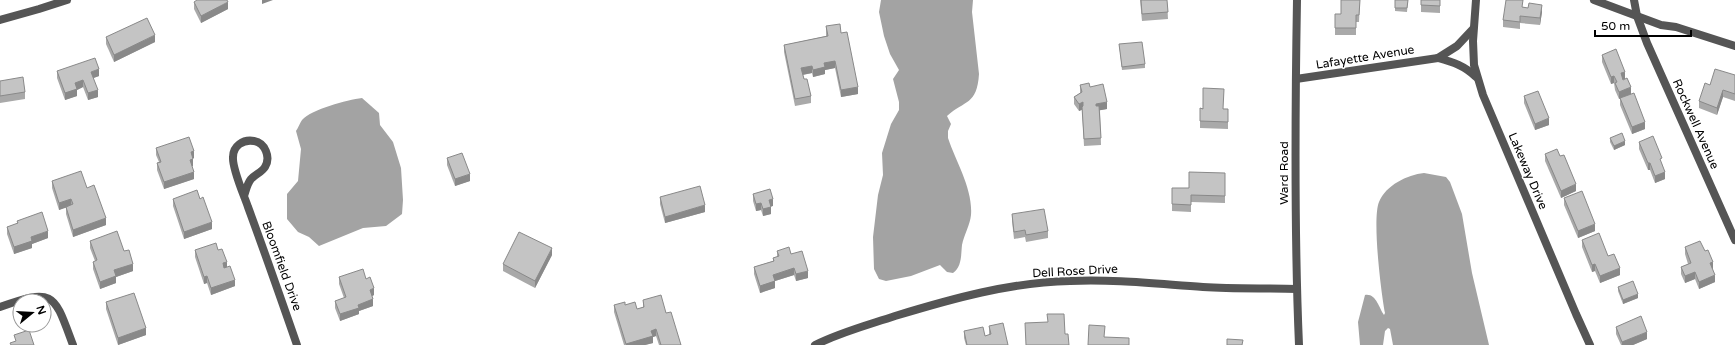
<svg xmlns="http://www.w3.org/2000/svg" width="1735" height="345" font-family="'Varela Round',sans-serif">
<rect width="100%" height="100%" fill="#fff"/>
<g fill="#a3a3a3">
<path d="M 881,0 L 973,0 L 972,12 L 979,74 C 977,105 965,100 947,116 L 951,124 L 948,131 L 948,138 C 956,162 973,189 971,215 C 970,225 964,235 962,245 C 961,254 962,267 953,273 L 947,272 L 940,265 L 911,276 L 886,281 L 879,279 L 874,269 L 873,237 L 878,195 L 883,175 L 882,153 L 891,124 L 899,110 L 899,102 L 893,79 L 899,70 L 890,54 L 884,36 L 879,12 Z"/>
<path d="M 362,98 L 379,113 L 380,125 L 393,142 L 401,168 L 403,200 L 402,214 L 386,226 L 363,228 L 319,246 L 309,237 L 298,232 L 287,219 L 287,194 L 298,181 L 301,149 L 296,131 C 298,128 300,123 302,120 C 312,109 347,100 362,98 Z"/>
<path d="M 1424,173 L 1446,177 L 1450,182 L 1462,214 L 1472,273 L 1489,345 L 1393,345 L 1390,329 L 1388,328 L 1385,331 L 1383,345 L 1360,345 L 1358,322 L 1365,295 C 1376,293 1379,308 1384,315 L 1385,313 C 1381,292 1372,219 1379,202 C 1386,185 1407,175 1424,173 Z"/>
</g>
<g fill="none" stroke-linecap="round" stroke-linejoin="round">
<g stroke="#555" stroke-width="8">
<path d="M 1297,0 C 1295,115 1294,230 1299,345"/>
<path d="M 1476,0 L 1473,41 L 1474,65 L 1483,95 L 1576,314 L 1590,345"/>
<path d="M 1594,0 L 1661,25 L 1676,27 L 1735,46"/>
<path d="M 1634,0 L 1637,16 L 1647,43 L 1735,240"/>
<path d="M 0,20 L 39,9 L 67,0"/>
<path d="M 1438,58 C 1453,62 1465,66 1476,77"/>
<path d="M 1296,79 L 1438,58 L 1457,46 L 1473,29"/>
<path d="M 244,196 C 246,190 247,184 251,179 C 256,174 262,172 265,167 C 271,157 265,143 254,141 C 243,139 233,146 233,157 C 232,169 244,195 248,207 C 265,253 281,299 297,345"/>
<path d="M 0,307 C 55,287 54,294 73,345"/>
<path d="M 815,345 C 841,332 868,325 895,316 C 951,299 1011,282 1070,281 C 1114,279 1158,284 1203,287 C 1234,289 1265,288 1297,289"/>
</g>
</g>
<g fill="#a9a9a9">
<path d="M 1140,0 L 1167,0 L 1168,19 L 1142,21 Z"/>
<path d="M 1360,0 L 1359,22 L 1356,22 L 1356,35 L 1335,35 L 1335,14 L 1341,14 Z"/>
<path d="M 1395,0 L 1408,0 L 1407,12 L 1395,11 Z"/>
<path d="M 1421,0 L 1440,0 L 1440,13 L 1421,12 Z"/>
<path d="M 194,2 L 228,9 L 201,23 L 194,9 Z"/>
<path d="M 1523,7 L 1542,12 L 1540,25 L 1520,23 L 1520,29 L 1503,27 L 1503,20 Z"/>
<path d="M 826,26 L 841,33 L 858,94 L 841,97 L 835,68 L 825,70 L 825,74 L 813,77 L 812,73 L 803,75 L 804,79 L 811,96 L 811,103 L 795,106 L 784,52 L 784,45 L 826,36 Z"/>
<path d="M 106,37 L 155,42 L 114,62 L 106,44 Z"/>
<path d="M 1119,44 L 1145,64 L 1145,68 L 1122,70 Z"/>
<path d="M 1602,55 L 1625,79 L 1623,79 L 1631,94 L 1645,129 L 1632,134 L 1620,105 L 1620,98 L 1619,99 L 1615,90 L 1614,83 L 1611,84 L 1602,62 Z"/>
<path d="M 57,71 L 99,76 L 93,78 L 98,97 L 88,100 L 83,87 L 77,90 L 77,96 L 65,100 L 57,78 Z"/>
<path d="M 1735,75 L 1735,101 L 1723,97 L 1717,115 L 1699,108 L 1699,101 L 1710,85 Z"/>
<path d="M 0,81 L 25,92 L 25,99 L 0,103 Z"/>
<path d="M 1080,85 L 1090,87 L 1107,109 L 1100,110 L 1101,145 L 1084,146 L 1082,110 L 1079,111 L 1074,104 L 1074,97 L 1080,93 Z"/>
<path d="M 1524,96 L 1549,125 L 1535,130 L 1524,103 Z"/>
<path d="M 1200,108 L 1228,109 L 1228,129 L 1200,128 Z"/>
<path d="M 1610,138 L 1625,145 L 1614,150 L 1610,142 Z"/>
<path d="M 1639,142 L 1662,164 L 1665,179 L 1655,183 L 1650,170 L 1648,170 L 1639,149 Z"/>
<path d="M 156,148 L 194,158 L 193,158 L 193,166 L 192,166 L 194,179 L 164,189 L 157,170 L 157,163 L 159,162 L 156,155 Z"/>
<path d="M 1545,154 L 1576,191 L 1561,198 L 1545,161 Z"/>
<path d="M 447,158 L 470,181 L 455,186 L 447,165 Z"/>
<path d="M 1225,173 L 1225,203 L 1191,202 L 1191,212 L 1172,211 L 1172,188 L 1189,188 Z"/>
<path d="M 52,181 L 87,188 L 106,225 L 73,237 L 66,214 L 66,207 L 59,210 L 52,188 Z"/>
<path d="M 753,194 L 773,206 L 771,206 L 771,214 L 763,216 L 761,210 L 756,211 L 753,201 Z"/>
<path d="M 660,197 L 705,212 L 665,223 L 660,204 Z"/>
<path d="M 1564,198 L 1595,231 L 1578,238 L 1564,205 Z"/>
<path d="M 173,199 L 212,229 L 184,239 L 173,206 Z"/>
<path d="M 1012,214 L 1048,231 L 1048,238 L 1026,242 L 1025,237 L 1014,239 L 1012,221 Z"/>
<path d="M 17,221 L 48,238 L 32,244 L 32,248 L 14,254 L 7,234 L 7,227 L 17,224 Z"/>
<path d="M 1582,240 L 1608,256 L 1620,275 L 1600,283 L 1595,271 L 1592,272 L 1582,247 Z"/>
<path d="M 90,241 L 124,251 L 133,271 L 116,277 L 116,283 L 100,289 L 93,269 L 93,262 L 95,261 L 90,248 Z"/>
<path d="M 1685,247 L 1705,251 L 1713,269 L 1712,269 L 1715,282 L 1699,289 L 1695,279 L 1685,283 L 1681,274 L 1681,267 L 1688,264 L 1685,254 Z"/>
<path d="M 195,250 L 218,250 L 227,267 L 235,286 L 211,295 L 207,283 L 204,284 L 195,257 Z"/>
<path d="M 777,251 L 791,254 L 808,278 L 796,281 L 794,275 L 775,281 L 775,288 L 760,293 L 754,274 L 754,267 L 773,261 L 773,258 L 777,257 Z"/>
<path d="M 552,255 L 535,288 L 503,271 L 503,264 Z"/>
<path d="M 339,277 L 366,279 L 374,295 L 372,296 L 373,306 L 359,311 L 359,314 L 340,321 L 335,308 L 335,301 L 344,298 L 339,284 Z"/>
<path d="M 1618,287 L 1638,298 L 1623,304 L 1618,291 Z"/>
<path d="M 643,300 L 666,313 L 681,345 L 659,345 L 656,336 L 653,337 L 653,343 L 645,345 L 624,345 L 614,312 L 614,305 L 625,305 L 637,309 L 643,307 Z"/>
<path d="M 106,302 L 146,335 L 118,345 L 106,309 Z"/>
<path d="M 989,326 L 1008,345 L 966,345 L 964,338 L 964,331 L 985,336 L 989,335 Z"/>
<path d="M 1616,327 L 1647,339 L 1633,345 L 1621,345 L 1616,334 Z"/>
</g>
<g fill="#898989">
<path d="M 262,0 L 273,0 L 262,4 Z"/>
<path d="M 228,2 L 228,9 L 201,23 L 201,16 Z"/>
<path d="M 1542,5 L 1542,12 L 1540,25 L 1540,18 Z"/>
<path d="M 155,35 L 155,42 L 114,62 L 114,55 Z"/>
<path d="M 835,61 L 835,68 L 825,70 L 825,74 L 813,77 L 813,70 L 824,63 Z"/>
<path d="M 812,66 L 812,73 L 801,75 L 801,68 Z"/>
<path d="M 99,69 L 99,76 L 91,79 L 91,72 Z"/>
<path d="M 1625,72 L 1625,79 L 1621,80 L 1621,73 Z"/>
<path d="M 1614,76 L 1614,83 L 1611,84 L 1611,77 Z"/>
<path d="M 83,80 L 83,87 L 77,90 L 77,96 L 65,100 L 65,93 L 75,83 Z"/>
<path d="M 858,87 L 858,94 L 841,97 L 841,90 Z"/>
<path d="M 1631,87 L 1631,94 L 1619,99 L 1619,92 Z"/>
<path d="M 98,90 L 98,97 L 88,100 L 88,93 Z"/>
<path d="M 1723,90 L 1723,97 L 1717,115 L 1717,108 Z"/>
<path d="M 1083,102 L 1083,109 L 1079,111 L 1079,104 Z"/>
<path d="M 1107,102 L 1107,109 L 1096,111 L 1096,104 Z"/>
<path d="M 1549,118 L 1549,125 L 1535,130 L 1535,124 Z"/>
<path d="M 1645,122 L 1645,129 L 1632,134 L 1632,127 Z"/>
<path d="M 1625,141 L 1625,145 L 1614,150 L 1614,146 Z"/>
<path d="M 194,151 L 194,158 L 191,159 L 191,152 Z"/>
<path d="M 193,159 L 193,166 L 190,167 L 190,160 Z"/>
<rect x="1648" y="163" width="2" height="7"/>
<path d="M 194,172 L 194,179 L 164,189 L 164,182 Z"/>
<path d="M 1665,172 L 1665,179 L 1655,183 L 1655,176 Z"/>
<path d="M 470,174 L 470,181 L 455,186 L 455,179 Z"/>
<path d="M 1576,184 L 1576,191 L 1561,198 L 1561,191 Z"/>
<path d="M 71,199 L 71,206 L 59,210 L 59,203 Z"/>
<path d="M 773,199 L 773,206 L 769,207 L 769,200 Z"/>
<path d="M 761,203 L 761,210 L 756,211 L 756,204 Z"/>
<path d="M 705,205 L 705,212 L 665,223 L 665,217 Z"/>
<path d="M 771,207 L 771,214 L 763,216 L 763,209 Z"/>
<path d="M 106,218 L 106,225 L 73,237 L 73,230 Z"/>
<path d="M 212,222 L 212,229 L 184,239 L 184,232 Z"/>
<path d="M 1595,224 L 1595,231 L 1578,238 L 1578,231 Z"/>
<path d="M 48,231 L 48,238 L 32,244 L 32,248 L 14,254 L 14,247 L 31,237 Z"/>
<path d="M 552,248 L 552,255 L 535,288 L 535,281 Z"/>
<path d="M 227,262 L 227,269 L 223,270 L 223,263 Z"/>
<path d="M 1713,262 L 1713,269 L 1710,270 L 1710,263 Z"/>
<path d="M 133,264 L 133,271 L 116,277 L 116,283 L 100,289 L 100,282 L 114,270 Z"/>
<path d="M 1595,264 L 1595,271 L 1592,272 L 1592,265 Z"/>
<path d="M 794,268 L 794,275 L 775,281 L 775,288 L 760,293 L 760,286 L 773,275 Z"/>
<path d="M 1620,268 L 1620,275 L 1600,283 L 1600,276 Z"/>
<path d="M 808,271 L 808,278 L 796,281 L 796,274 Z"/>
<path d="M 1695,272 L 1695,279 L 1685,283 L 1685,276 Z"/>
<path d="M 1715,275 L 1715,282 L 1699,289 L 1699,282 Z"/>
<path d="M 207,276 L 207,283 L 204,284 L 204,277 Z"/>
<path d="M 235,280 L 235,286 L 211,295 L 211,288 Z"/>
<path d="M 374,288 L 374,295 L 370,297 L 370,290 Z"/>
<path d="M 1638,294 L 1638,298 L 1623,304 L 1623,300 Z"/>
<path d="M 373,299 L 373,306 L 359,311 L 359,314 L 340,321 L 340,314 L 358,305 Z"/>
<path d="M 146,328 L 146,335 L 118,345 L 118,338 Z"/>
<path d="M 656,329 L 656,336 L 653,337 L 653,343 L 645,345 L 626,345 L 626,344 L 651,331 Z"/>
<path d="M 1647,332 L 1647,339 L 1633,345 L 1622,345 L 1622,342 Z"/>
</g>
<g fill="#c4c4c4" stroke="#898989">
<path d="M 197,0 L 227,0 L 228,2 L 201,16 L 194,2 Z"/>
<path d="M 1141,0 L 1167,0 L 1168,12 L 1142,14 Z"/>
<path d="M 1341,0 L 1360,0 L 1359,15 L 1356,15 L 1356,28 L 1335,28 L 1335,14 L 1341,14 Z"/>
<path d="M 1395,0 L 1408,0 L 1407,8 L 1395,8 Z"/>
<path d="M 1421,0 L 1440,0 L 1440,6 L 1421,5 Z"/>
<path d="M 1506,0 L 1523,0 L 1522,7 L 1528,8 L 1529,3 L 1542,5 L 1540,18 L 1520,16 L 1520,22 L 1503,20 Z"/>
<path d="M 147,18 L 155,35 L 114,55 L 106,37 Z"/>
<path d="M 840,24 L 841,33 L 847,32 L 858,87 L 841,90 L 835,61 L 824,63 L 825,67 L 813,70 L 812,66 L 801,68 L 804,79 L 807,79 L 811,96 L 795,99 L 784,45 L 828,36 L 826,26 Z"/>
<path d="M 1142,42 L 1145,64 L 1122,67 L 1119,44 Z"/>
<path d="M 1616,49 L 1625,72 L 1621,73 L 1623,80 L 1627,78 L 1631,87 L 1619,92 L 1615,83 L 1617,82 L 1614,76 L 1611,77 L 1602,55 Z"/>
<path d="M 95,58 L 99,69 L 91,72 L 98,90 L 88,93 L 83,80 L 75,83 L 77,89 L 65,93 L 57,71 Z"/>
<path d="M 1715,69 L 1735,75 L 1735,94 L 1723,90 L 1717,108 L 1699,101 L 1705,83 L 1710,85 Z"/>
<path d="M 23,77 L 25,92 L 0,96 L 0,81 Z"/>
<path d="M 1089,83 L 1090,87 L 1103,84 L 1107,102 L 1096,104 L 1096,106 L 1099,106 L 1101,138 L 1084,139 L 1082,107 L 1083,106 L 1083,102 L 1079,104 L 1074,97 L 1082,92 L 1080,85 Z"/>
<path d="M 1203,88 L 1224,89 L 1223,109 L 1228,109 L 1228,122 L 1200,121 L 1200,108 L 1203,109 Z"/>
<path d="M 1538,91 L 1549,118 L 1535,124 L 1524,96 Z"/>
<path d="M 1634,93 L 1645,122 L 1632,127 L 1620,98 Z"/>
<path d="M 1622,133 L 1625,141 L 1614,146 L 1610,138 Z"/>
<path d="M 1653,136 L 1662,158 L 1660,159 L 1665,172 L 1655,176 L 1650,163 L 1648,163 L 1639,142 Z"/>
<path d="M 189,137 L 194,151 L 191,152 L 193,159 L 190,160 L 194,172 L 164,182 L 157,163 L 161,162 L 156,148 Z"/>
<path d="M 1557,149 L 1560,156 L 1564,155 L 1576,184 L 1561,191 L 1545,154 Z"/>
<path d="M 462,153 L 470,174 L 455,179 L 447,158 Z"/>
<path d="M 81,171 L 87,188 L 94,185 L 106,218 L 73,230 L 66,207 L 73,204 L 71,199 L 59,203 L 52,181 Z"/>
<path d="M 1189,172 L 1225,173 L 1225,196 L 1191,195 L 1191,205 L 1172,204 L 1172,188 L 1189,188 Z"/>
<path d="M 700,186 L 705,205 L 665,217 L 660,197 Z"/>
<path d="M 770,189 L 773,199 L 769,200 L 771,207 L 763,209 L 761,203 L 756,204 L 753,194 Z"/>
<path d="M 197,190 L 200,199 L 203,197 L 212,222 L 184,232 L 173,199 Z"/>
<path d="M 1582,191 L 1595,224 L 1578,231 L 1564,198 Z"/>
<path d="M 1044,209 L 1048,231 L 1026,235 L 1025,230 L 1014,232 L 1012,214 Z"/>
<path d="M 42,212 L 48,231 L 31,237 L 32,241 L 14,247 L 7,227 L 18,223 L 17,221 Z"/>
<path d="M 117,231 L 124,251 L 129,250 L 133,264 L 114,270 L 116,276 L 100,282 L 93,262 L 97,260 L 90,241 Z"/>
<path d="M 519,232 L 552,248 L 535,281 L 503,264 Z"/>
<path d="M 1599,233 L 1608,256 L 1614,254 L 1620,268 L 1600,276 L 1595,264 L 1592,265 L 1582,240 Z"/>
<path d="M 1700,241 L 1705,251 L 1708,250 L 1713,262 L 1710,263 L 1715,275 L 1699,282 L 1695,272 L 1685,276 L 1681,267 L 1691,263 L 1685,247 Z"/>
<path d="M 216,243 L 218,250 L 222,249 L 227,262 L 223,263 L 224,268 L 230,266 L 235,280 L 211,288 L 207,276 L 204,277 L 195,250 Z"/>
<path d="M 789,247 L 791,254 L 802,251 L 808,271 L 796,274 L 794,268 L 773,275 L 775,281 L 760,286 L 754,267 L 774,261 L 773,258 L 779,256 L 777,251 Z"/>
<path d="M 363,269 L 366,279 L 370,277 L 374,288 L 370,290 L 373,299 L 358,305 L 359,308 L 340,314 L 335,301 L 346,297 L 339,277 Z"/>
<path d="M 1633,281 L 1638,294 L 1623,300 L 1618,287 Z"/>
<path d="M 134,293 L 146,328 L 118,338 L 106,302 Z"/>
<path d="M 661,295 L 666,313 L 671,312 L 681,345 L 661,345 L 656,329 L 651,331 L 653,336 L 626,344 L 614,305 L 625,302 L 625,305 L 635,302 L 637,309 L 644,307 L 643,300 Z"/>
<path d="M 1047,314 L 1064,314 L 1065,334 L 1068,334 L 1069,345 L 1026,345 L 1025,323 L 1048,322 Z"/>
<path d="M 1641,316 L 1647,332 L 1622,342 L 1616,327 Z"/>
<path d="M 1003,323 L 1008,345 L 967,345 L 964,331 L 983,327 L 985,336 L 991,334 L 989,326 Z"/>
<path d="M 1089,325 L 1105,326 L 1104,337 L 1129,338 L 1129,345 L 1088,345 Z"/>
<path d="M 29,330 L 34,345 L 11,345 L 10,343 L 16,341 L 14,335 Z"/>
<path d="M 1227,339 L 1243,340 L 1242,345 L 1227,345 Z"/>
</g>
<g text-anchor="middle" dominant-baseline="central" stroke-width="3" stroke-linejoin="round" paint-order="stroke">
<g font-size="12" fill="#000" stroke="#fff">
<text transform="translate(1365 57) rotate(-9)">Lafayette Avenue</text>
<text transform="translate(1696 124) rotate(66)">Rockwell Avenue</text>
<text transform="translate(1528 171) rotate(67)">Lakeway Drive</text>
<text transform="translate(1284 173) rotate(-90)">Ward Road</text>
<text transform="translate(282 266) rotate(70)">Bloomfield Drive</text>
<text transform="translate(1075 271) rotate(-3)">Dell Rose Drive</text>
</g>
</g>
<g transform="translate(32 313) rotate(72)"><circle r="19" fill="#ffffff" stroke="#999999"/>
<path d="M0-3L7 15L0 10L-7 15Z" fill="#000000"/>
<text y="-6" font-size="11" font-weight="bold" text-anchor="middle" fill="#000000">N</text>
</g>
<path d="M1595 30v6h96v-6" fill="none" stroke="#000000" stroke-width="2"/>
<text x="1601" y="30" font-size="12" fill="#000000" stroke="#ffffff" stroke-width="3" paint-order="stroke">50 m</text>
</svg>
